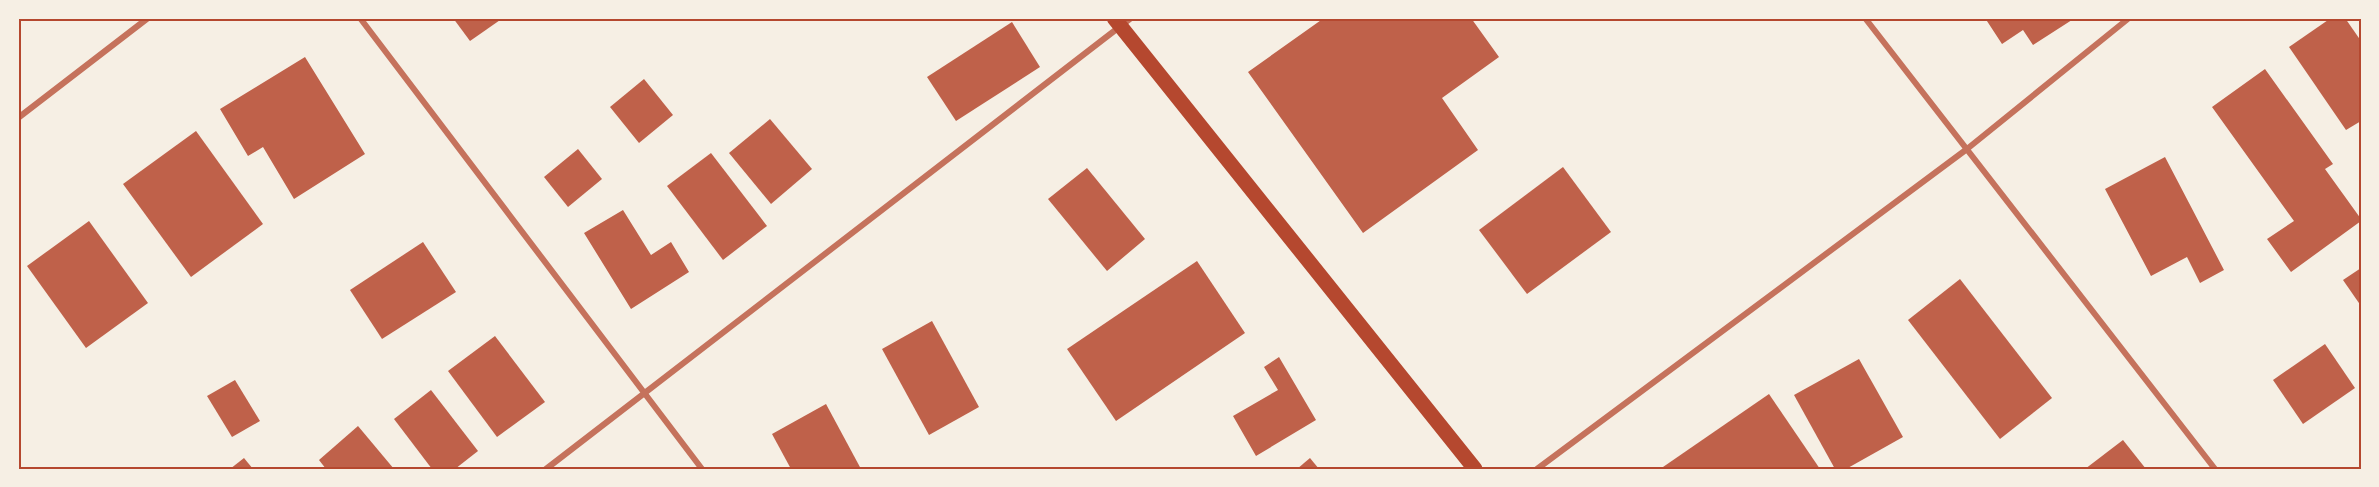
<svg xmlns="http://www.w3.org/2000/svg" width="2379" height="487" font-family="'Nunito Sans',sans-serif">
<rect width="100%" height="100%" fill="#f6efe4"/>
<g fill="#bf614a">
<path d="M 453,18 L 503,18 L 470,41 Z"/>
<path d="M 1324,18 L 1471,18 L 1499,57 L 1442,98 L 1478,150 L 1363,233 L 1248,72 Z"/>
<path d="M 1985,18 L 2075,18 L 2033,45 L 2023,30 L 2002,44 Z"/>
<path d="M 2331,18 L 2345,18 L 2361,41 L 2361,121 L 2346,130 L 2289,47 Z"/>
<path d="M 1012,22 L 1040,67 L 956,121 L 927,77 Z"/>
<path d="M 305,57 L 365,154 L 294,199 L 263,147 L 248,156 L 220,109 Z"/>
<path d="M 2265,69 L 2333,164 L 2325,169 L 2361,219 L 2361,221 L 2291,272 L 2267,239 L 2294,221 L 2212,107 Z"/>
<path d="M 644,79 L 673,115 L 639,143 L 610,107 Z"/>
<path d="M 770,119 L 812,169 L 771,204 L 729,153 Z"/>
<path d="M 196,131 L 263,224 L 191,277 L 123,184 Z"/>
<path d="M 578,149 L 602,179 L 568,207 L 544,177 Z"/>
<path d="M 711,153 L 767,226 L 723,260 L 667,186 Z"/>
<path d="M 2165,157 L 2224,270 L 2200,283 L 2187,257 L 2151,276 L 2105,189 Z"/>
<path d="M 1563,167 L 1611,232 L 1527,294 L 1479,230 Z"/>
<path d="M 1087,168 L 1145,239 L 1107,271 L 1048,199 Z"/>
<path d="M 623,210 L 651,255 L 671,242 L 689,272 L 631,309 L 584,233 Z"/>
<path d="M 89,221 L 148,303 L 86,348 L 27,266 Z"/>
<path d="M 423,242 L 456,292 L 382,339 L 350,290 Z"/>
<path d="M 1197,261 L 1245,333 L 1116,421 L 1067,349 Z"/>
<path d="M 2361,268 L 2361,306 L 2343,280 Z"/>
<path d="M 1960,279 L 2052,398 L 2000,439 L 1908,320 Z"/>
<path d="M 932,321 L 979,407 L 929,435 L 882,349 Z"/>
<path d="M 495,336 L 545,402 L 497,437 L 448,371 Z"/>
<path d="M 2325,344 L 2355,388 L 2303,424 L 2273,380 Z"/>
<path d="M 1279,357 L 1316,420 L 1256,456 L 1233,416 L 1278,390 L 1264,367 Z"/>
<path d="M 1859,359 L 1903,437 L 1846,469 L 1835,469 L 1794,395 Z"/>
<path d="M 235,380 L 260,421 L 232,437 L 207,396 Z"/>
<path d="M 431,390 L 478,451 L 455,469 L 432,469 L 394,419 Z"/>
<path d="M 1769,394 L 1820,469 L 1664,469 L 1663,467 Z"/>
<path d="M 826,404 L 861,469 L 791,469 L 772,434 Z"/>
<path d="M 358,426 L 394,469 L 326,469 L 319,460 Z"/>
<path d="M 2123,440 L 2146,469 L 2085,469 Z"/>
<path d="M 244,458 L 253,469 L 230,469 Z"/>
<path d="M 1310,458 L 1319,469 L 1297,469 Z"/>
</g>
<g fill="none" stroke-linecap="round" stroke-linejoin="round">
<g stroke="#c5725c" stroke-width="6">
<path d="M 360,18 L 702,469"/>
<path d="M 1865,18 L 2215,469"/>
<path d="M 18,118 L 148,18"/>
<path d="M 546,469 L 1131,18"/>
<path d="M 1537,469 L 1967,149 L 2129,18"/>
</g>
<path stroke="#b5482f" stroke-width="15" d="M 1114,18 L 1475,469"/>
</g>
<rect width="2379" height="487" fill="none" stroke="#f6efe4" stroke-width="39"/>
<rect x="20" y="20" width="2340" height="448" fill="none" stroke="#b5482f" stroke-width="2"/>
</svg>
